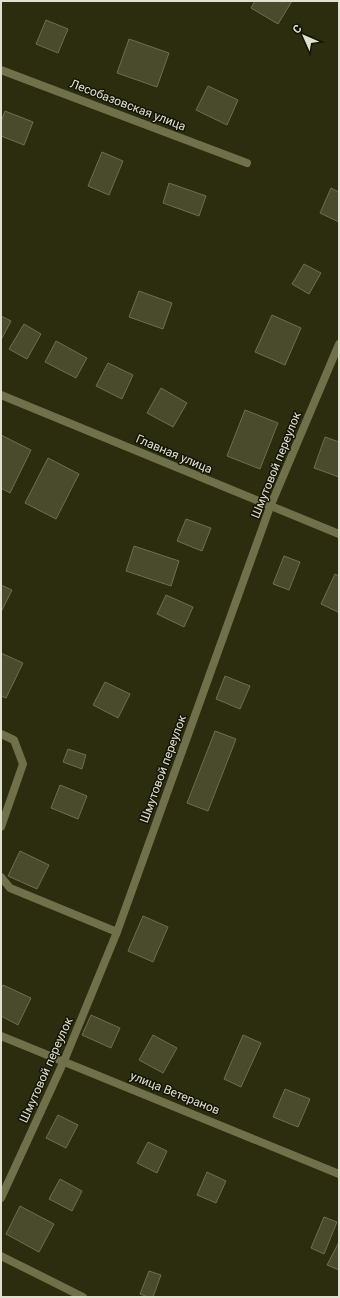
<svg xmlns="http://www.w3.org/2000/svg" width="340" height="1298" font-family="Roboto,sans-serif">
<rect width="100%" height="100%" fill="#2c2c0e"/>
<g fill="#4a4a2c" stroke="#6e6f4e">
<path d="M 255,1 L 292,1 L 278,24 L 251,8 Z"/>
<path d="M 46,20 L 68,29 L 58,53 L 36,44 Z"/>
<path d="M 129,39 L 169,53 L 157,87 L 117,73 Z"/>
<path d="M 208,86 L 238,100 L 227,125 L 196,110 Z"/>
<path d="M 5,111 L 33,122 L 24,145 L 1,136 L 1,122 Z"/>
<path d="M 102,152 L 123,161 L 109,195 L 88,186 Z"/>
<path d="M 169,183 L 206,196 L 199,216 L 163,203 Z"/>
<path d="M 331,188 L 339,192 L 339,222 L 320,213 Z"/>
<path d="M 304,264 L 321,273 L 309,294 L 292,284 Z"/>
<path d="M 139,291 L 172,303 L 163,329 L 129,317 Z"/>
<path d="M 272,315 L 301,328 L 285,365 L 255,352 Z"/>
<path d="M 1,316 L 11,321 L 1,340 Z"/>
<path d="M 24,324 L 41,334 L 27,359 L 9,349 Z"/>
<path d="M 56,341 L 87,358 L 76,378 L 45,362 Z"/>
<path d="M 108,363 L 133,375 L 122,399 L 96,386 Z"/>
<path d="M 161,388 L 187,403 L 173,427 L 147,413 Z"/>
<path d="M 245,410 L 278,423 L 260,469 L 227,456 Z"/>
<path d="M 1,435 L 31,450 L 10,493 L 1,488 Z"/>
<path d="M 325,437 L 339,442 L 339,477 L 314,468 Z"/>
<path d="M 48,458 L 79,474 L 56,519 L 25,503 Z"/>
<path d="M 186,519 L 211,528 L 202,551 L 177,541 Z"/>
<path d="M 134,546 L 179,561 L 171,586 L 126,571 Z"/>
<path d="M 284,556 L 300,562 L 289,590 L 273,584 Z"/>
<path d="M 335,574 L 339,576 L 339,610 L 338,612 L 321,604 Z"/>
<path d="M 1,585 L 12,590 L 1,612 Z"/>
<path d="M 166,595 L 193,607 L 184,627 L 157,614 Z"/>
<path d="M 1,653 L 23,663 L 6,698 L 1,696 Z"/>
<path d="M 225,676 L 250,686 L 240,709 L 216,699 Z"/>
<path d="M 105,682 L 130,694 L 118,718 L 93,705 Z"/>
<path d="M 215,731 L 236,739 L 208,811 L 187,803 Z"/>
<path d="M 68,749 L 86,755 L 82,769 L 63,762 Z"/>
<path d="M 60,785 L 87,796 L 78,819 L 51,808 Z"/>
<path d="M 20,851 L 49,865 L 37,889 L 8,876 Z"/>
<path d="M 143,916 L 168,927 L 153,962 L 128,951 Z"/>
<path d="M 3,985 L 31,998 L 18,1025 L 1,1016 L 1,989 Z"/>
<path d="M 91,1015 L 120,1028 L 111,1048 L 82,1035 Z"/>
<path d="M 153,1035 L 177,1048 L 163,1073 L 139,1060 Z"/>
<path d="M 243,1035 L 261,1043 L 241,1087 L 224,1079 Z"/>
<path d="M 285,1089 L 310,1099 L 298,1127 L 273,1117 Z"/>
<path d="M 58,1115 L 78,1125 L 66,1148 L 46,1138 Z"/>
<path d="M 148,1142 L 167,1151 L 157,1173 L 137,1163 Z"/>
<path d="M 207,1172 L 226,1181 L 216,1203 L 197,1195 Z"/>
<path d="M 60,1179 L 82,1191 L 72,1211 L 49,1199 Z"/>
<path d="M 20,1206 L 54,1224 L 39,1252 L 6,1234 Z"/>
<path d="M 324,1217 L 337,1222 L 324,1254 L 311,1248 Z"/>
<path d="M 339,1242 L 339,1270 L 327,1265 Z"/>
<path d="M 149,1271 L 161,1275 L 153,1297 L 148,1297 L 140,1294 Z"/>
</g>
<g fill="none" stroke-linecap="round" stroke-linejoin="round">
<g stroke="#70704b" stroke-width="8">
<path d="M 1,734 L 14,740 L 23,764 L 1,827"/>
<path d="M 1,877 L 10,888 L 117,932"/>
<path d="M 1,1256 L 83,1297"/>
</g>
<g stroke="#70704b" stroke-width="8">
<path d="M 1,70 L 247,163"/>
<path d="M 1,395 L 339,534"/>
<path d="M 1,1036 L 339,1174"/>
<path d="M 1,1198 L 64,1061 L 117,932 L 270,507 L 339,344"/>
</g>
</g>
<g text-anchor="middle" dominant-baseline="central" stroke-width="3" stroke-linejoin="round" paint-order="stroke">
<g font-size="12" fill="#e0e1cf" stroke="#141407">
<text transform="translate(128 105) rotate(21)">Лесобазовская улица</text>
<text transform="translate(174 454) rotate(23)">Главная улица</text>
<text transform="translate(276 465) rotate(-68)">Шмутовой переулок</text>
<text transform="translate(163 769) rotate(-70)">Шмутовой переулок</text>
<text transform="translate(46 1070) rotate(-66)">Шмутовой переулок</text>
<text transform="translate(175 1093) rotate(22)">улица Ветеранов</text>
</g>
</g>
<rect width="340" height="1298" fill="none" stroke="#e0e1cf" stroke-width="4"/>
<g transform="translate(304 36) rotate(315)" stroke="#141407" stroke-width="3" paint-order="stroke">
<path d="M0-3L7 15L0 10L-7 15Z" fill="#e0e1cf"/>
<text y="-6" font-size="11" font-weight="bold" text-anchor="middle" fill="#e0e1cf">С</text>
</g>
</svg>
